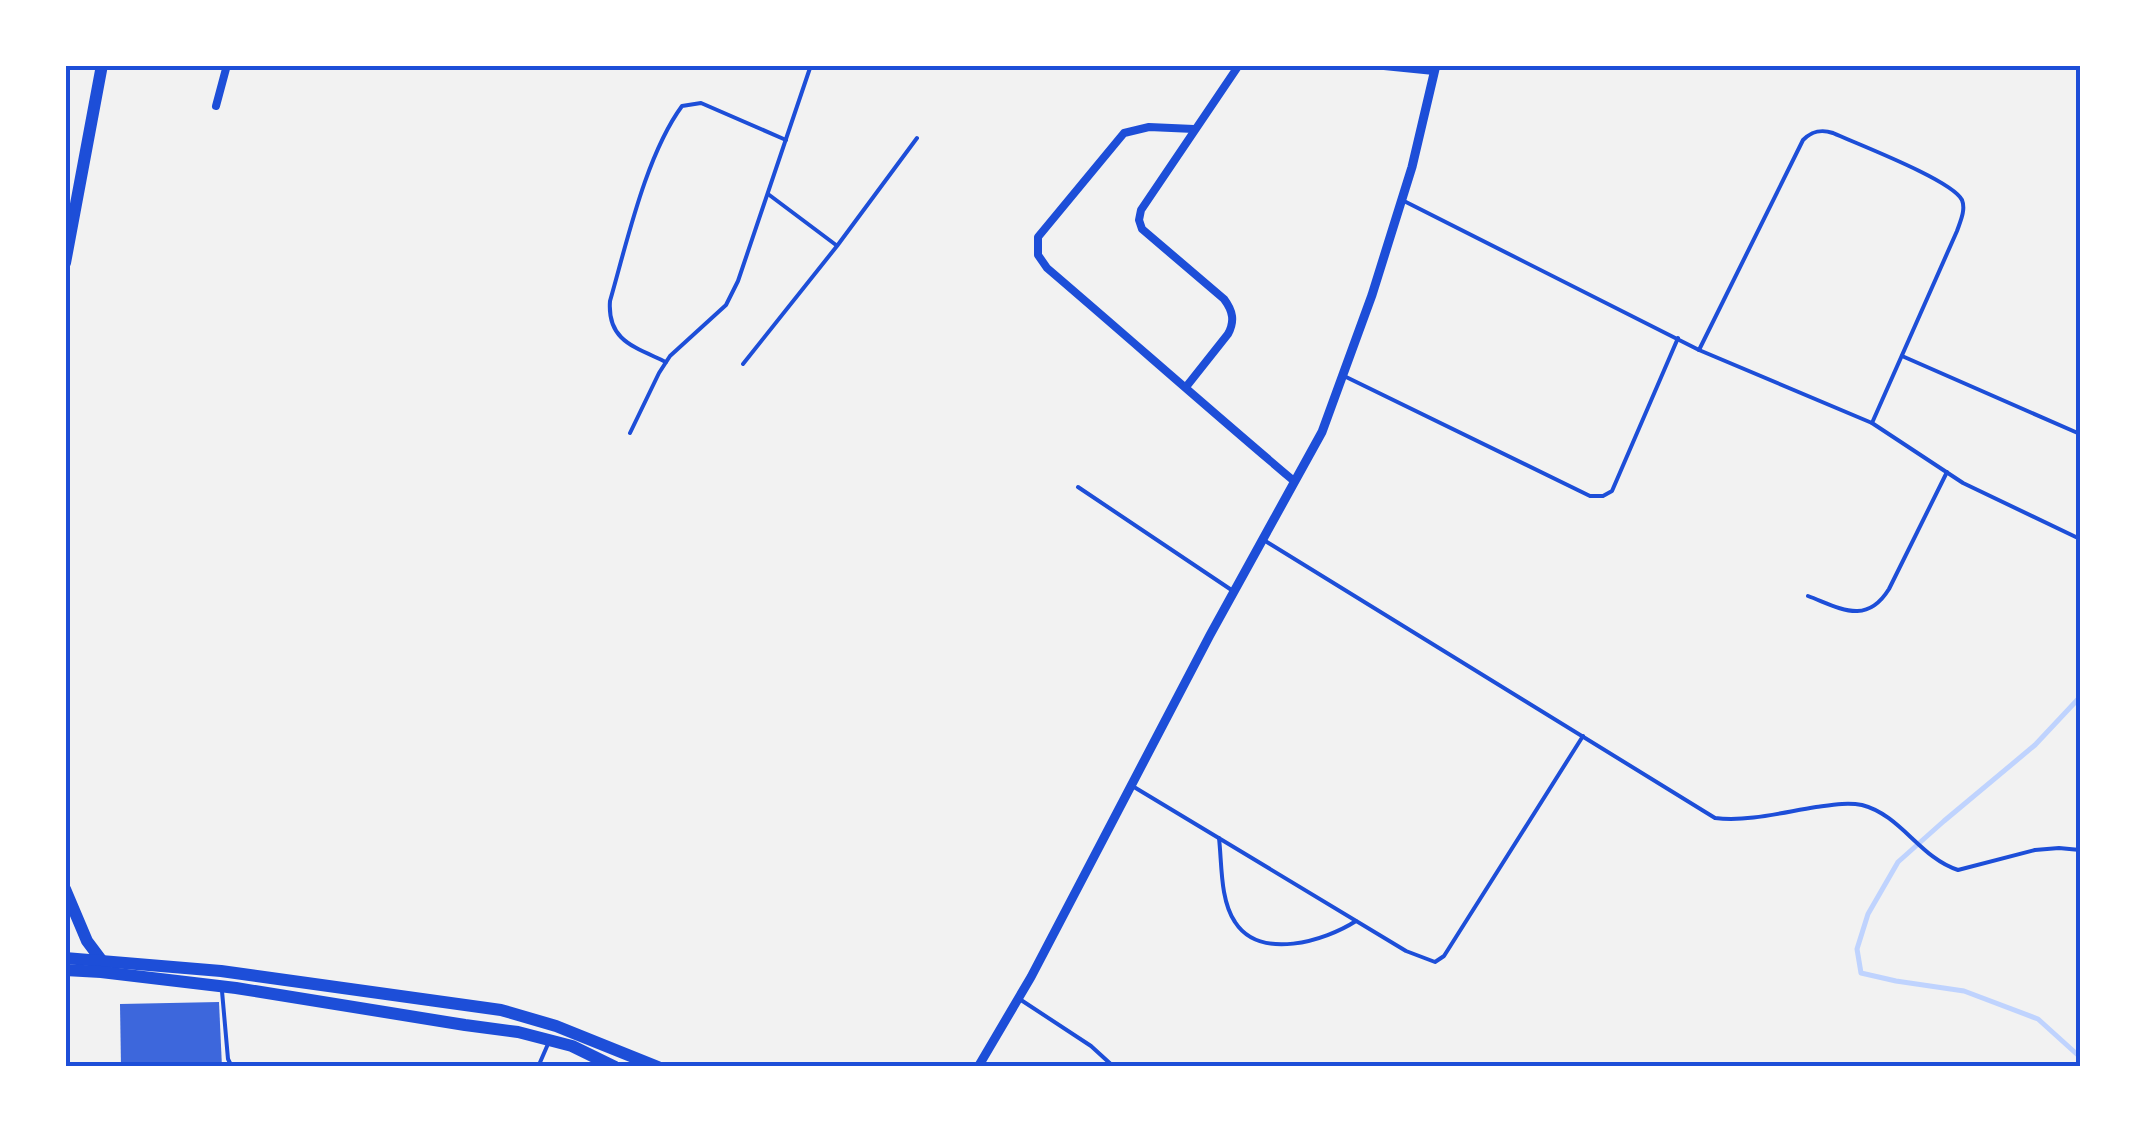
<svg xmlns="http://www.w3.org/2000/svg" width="2145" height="1132" font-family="'Asap Condensed',sans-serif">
<rect width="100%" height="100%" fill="#f2f2f2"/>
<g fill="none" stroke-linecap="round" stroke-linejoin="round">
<path stroke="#bfd3fe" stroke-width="5" d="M 2080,697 L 2035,745 L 1944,821 L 1898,862 L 1868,914 L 1857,949 L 1861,973 L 1896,981 L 1964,991 L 2038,1019 L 2080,1057"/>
</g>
<path fill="#3d67dc" d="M 219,1002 L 222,1067 L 121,1067 L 120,1004 Z"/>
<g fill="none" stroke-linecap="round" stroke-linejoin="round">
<g stroke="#1d4ed8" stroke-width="4">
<path d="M 768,194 L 836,245"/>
<path d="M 1402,200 L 1699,350 L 1872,423"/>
<path d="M 1699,350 L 1803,140 C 1812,131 1821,129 1833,133 C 1857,144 1952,180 1962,200 C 1966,210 1960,222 1957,231 L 1872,423 L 1963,483 L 2080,539"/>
<path d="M 1902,356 L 2080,434"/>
<path d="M 666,362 C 635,347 607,341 610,301 C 627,242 646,155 682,106 L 701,103 L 786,140"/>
<path d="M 743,364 L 837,246 L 917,138"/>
<path d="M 1342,375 L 1590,496 L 1603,496 L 1612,491 L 1678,338"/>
<path d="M 630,433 L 659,373 L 670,356 L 726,305 L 738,281 L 811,65"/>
<path d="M 1078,487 L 1233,591"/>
<path d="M 1262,539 L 1715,818 C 1748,822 1784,812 1816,807 C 1831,805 1847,802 1862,805 C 1901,815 1920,858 1958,870 L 2035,850 L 2059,848 L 2080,850"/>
<path d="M 1808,596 C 1840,608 1866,626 1889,589 L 1947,472"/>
<path d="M 1134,787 L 1406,951 L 1435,962 L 1444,956 L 1583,736"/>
<path d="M 1219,838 C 1222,864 1220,900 1235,922 C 1260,961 1325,941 1356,921"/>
<path d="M 222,991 L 228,1059 L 232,1067"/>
<path d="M 1021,1000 L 1091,1046 L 1114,1067"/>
<path d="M 538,1067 L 548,1044"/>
</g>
<g stroke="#1d4ed8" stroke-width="8">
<path d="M 1374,65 L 1434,71"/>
<path d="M 216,106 L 227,65"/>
<path d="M 1194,129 L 1149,127 L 1124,133 L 1038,237 L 1038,255 L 1047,268 C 1130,339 1211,411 1294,481"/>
<path d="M 1186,387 L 1228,334 C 1235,321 1233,311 1224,299 L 1142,229 L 1139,220 L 1141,210 L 1239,65"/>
</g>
<path stroke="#1d4ed8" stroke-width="9" d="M 978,1067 L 1031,977 L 1210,635 L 1322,432 L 1372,295 L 1412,167 L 1436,65"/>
<g stroke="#1d4ed8" stroke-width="12">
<path d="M 65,263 L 102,65"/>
<path d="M 65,889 L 87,941 L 102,961"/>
<path d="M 65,958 L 221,971 L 501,1010 L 556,1026 L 658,1067"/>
<path d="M 65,970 L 101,972 L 236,988 L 465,1025 L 518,1032 L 572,1046 L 615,1067"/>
</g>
</g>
<rect width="2145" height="1132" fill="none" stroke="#ffffff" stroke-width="135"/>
<rect x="68" y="68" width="2010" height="996" fill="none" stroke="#1d4ed8" stroke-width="4"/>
</svg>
